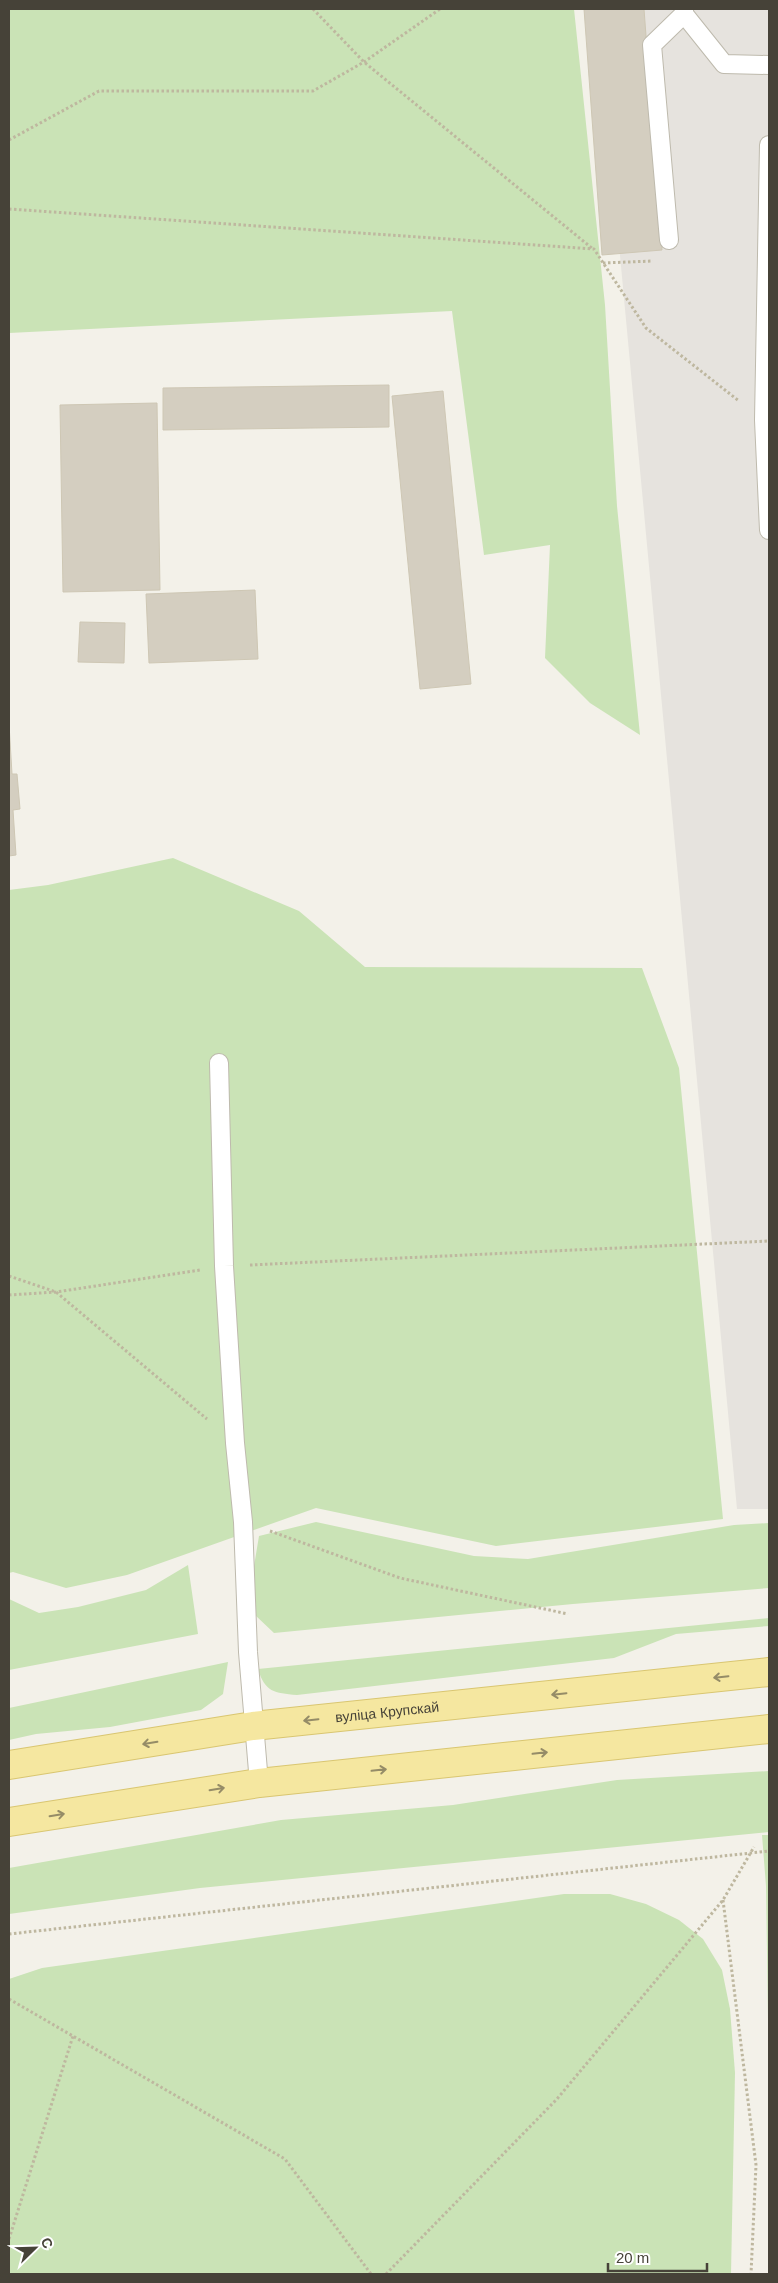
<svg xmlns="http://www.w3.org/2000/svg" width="778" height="2283" font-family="Helvetica,sans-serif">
<rect width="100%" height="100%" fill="#f3f1e9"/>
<path fill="#e6e3de" d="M 597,9 L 769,9 L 769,1509 L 737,1509 Z"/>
<g fill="#cae3b6">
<path d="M 9,9 L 574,9 L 605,305 L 617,506 L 640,735 L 590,703 L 545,658 L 550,545 L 484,555 L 452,311 L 9,333 Z"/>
<path d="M 173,858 L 299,911 L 365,967 L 642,968 L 679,1068 L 723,1519 L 496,1546 L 316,1508 L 127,1575 L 66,1588 L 13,1572 L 9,1573 L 9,890 L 48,885 Z"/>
<path d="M 316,1522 L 474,1556 L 528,1559 L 734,1525 L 769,1523 L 769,1588 L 573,1604 L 274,1633 L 255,1615 L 253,1572 L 259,1536 Z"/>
<path d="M 188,1565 L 198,1634 L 9,1670 L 9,1599 L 39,1613 L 78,1607 L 146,1590 Z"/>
<path d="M 769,1618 L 769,1626 L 676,1634 L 614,1658 L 297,1695 C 274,1693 265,1692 258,1669 Z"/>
<path d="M 228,1662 L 223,1694 L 201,1710 L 110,1727 L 36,1734 L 9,1740 L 9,1708 Z"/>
<path d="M 769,1771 L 769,1832 L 200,1888 L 9,1914 L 9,1868 L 281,1820 L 453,1805 L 617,1780 Z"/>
<path d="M 762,1835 L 769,1835 L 769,2087 L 766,1886 Z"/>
<path d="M 564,1894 L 610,1894 L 646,1904 L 679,1920 L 703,1939 L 722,1970 L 730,2009 L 735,2073 L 731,2274 L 9,2274 L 9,1979 L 42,1968 Z"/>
</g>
<g fill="#d4cec0" stroke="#cec7b4">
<path d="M 584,9 L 644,9 L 662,250 L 602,255 Z"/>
<path d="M 389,385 L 389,427 L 163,430 L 163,388 Z"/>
<path d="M 443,391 L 471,684 L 420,689 L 392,396 Z"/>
<path d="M 157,403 L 160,590 L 63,592 L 60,405 Z"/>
<path d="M 255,590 L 258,659 L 149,663 L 146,594 Z"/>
<path d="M 80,622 L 125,623 L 124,663 L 78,662 Z"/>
<path d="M 9,724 L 12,774 L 17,774 L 20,809 L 13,810 L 16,855 L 9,856 Z"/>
</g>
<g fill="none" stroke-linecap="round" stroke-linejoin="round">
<defs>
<g id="lane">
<path d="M 684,9 L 684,14 L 724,64 L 769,65"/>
<path d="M 769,145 L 764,420 L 769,530"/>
<path d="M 669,240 L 652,45 L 684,14"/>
<path d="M 219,1063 L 224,1266 L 235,1443 L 243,1522 L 248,1652 L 259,1783"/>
</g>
<g id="primary">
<path id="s1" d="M 9,1765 L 253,1726 L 769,1672"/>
<path d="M 9,1822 L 259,1783 L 769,1729"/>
</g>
</defs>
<use href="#lane" stroke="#bebaad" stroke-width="20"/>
<use href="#primary" stroke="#d9c671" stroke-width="30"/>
<g stroke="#beb79f" stroke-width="3" stroke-dasharray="2.5 2.5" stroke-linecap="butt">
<path d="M 313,9 L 364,62 L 593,249"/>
<path d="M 9,140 L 99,91 L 313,91 L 364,62 L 440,9"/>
<path d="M 9,209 L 594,249 L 646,328 L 739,401"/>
<path d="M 603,263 L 653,261"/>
<path d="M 250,1265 L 769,1241"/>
<path d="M 9,1276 L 56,1292 L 207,1419"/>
<path d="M 9,1295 L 56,1292 L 200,1270"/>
<path d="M 270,1531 L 400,1578 L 568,1614"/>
<path d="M 723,1900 L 756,2165 L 751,2274"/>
<path d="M 9,1934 L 769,1851"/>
<path d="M 9,1999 L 285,2159 L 371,2274"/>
<path d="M 9,2239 L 73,2036"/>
<path d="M 386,2274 L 557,2099 L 723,1900 L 754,1847"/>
</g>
<use href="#lane" stroke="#fff" stroke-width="18"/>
<use href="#primary" stroke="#f5e7a0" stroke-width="28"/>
</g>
<defs><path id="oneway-shaft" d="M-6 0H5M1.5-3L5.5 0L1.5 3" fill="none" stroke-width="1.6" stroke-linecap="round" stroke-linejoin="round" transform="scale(1.25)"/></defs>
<g stroke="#958c67">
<use href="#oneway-shaft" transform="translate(721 1677) rotate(174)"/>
<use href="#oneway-shaft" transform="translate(559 1694) rotate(174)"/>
<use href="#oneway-shaft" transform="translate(311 1720) rotate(174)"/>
<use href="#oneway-shaft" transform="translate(150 1743) rotate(171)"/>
<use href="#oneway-shaft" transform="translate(540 1753) rotate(-6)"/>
<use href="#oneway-shaft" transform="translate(379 1770) rotate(-6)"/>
<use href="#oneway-shaft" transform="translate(217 1789) rotate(-9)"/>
<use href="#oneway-shaft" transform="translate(57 1815) rotate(-9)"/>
</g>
<g text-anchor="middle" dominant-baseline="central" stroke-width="5" stroke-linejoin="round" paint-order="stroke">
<g font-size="14" fill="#464238" stroke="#fff">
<text stroke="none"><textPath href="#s1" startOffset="382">вуліца Крупскай</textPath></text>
</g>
</g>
<rect width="778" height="2283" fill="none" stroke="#464238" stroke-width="20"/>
<g transform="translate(35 2248) rotate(67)" stroke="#ffffff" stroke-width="4" paint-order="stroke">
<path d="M0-4L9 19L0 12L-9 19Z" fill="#464238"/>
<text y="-8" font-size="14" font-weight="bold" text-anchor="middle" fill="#464238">С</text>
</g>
<path d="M608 2263v8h99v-8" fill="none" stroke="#464238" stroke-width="2.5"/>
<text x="616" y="2263" font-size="15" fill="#464238" stroke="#ffffff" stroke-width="4" paint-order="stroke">20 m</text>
</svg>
